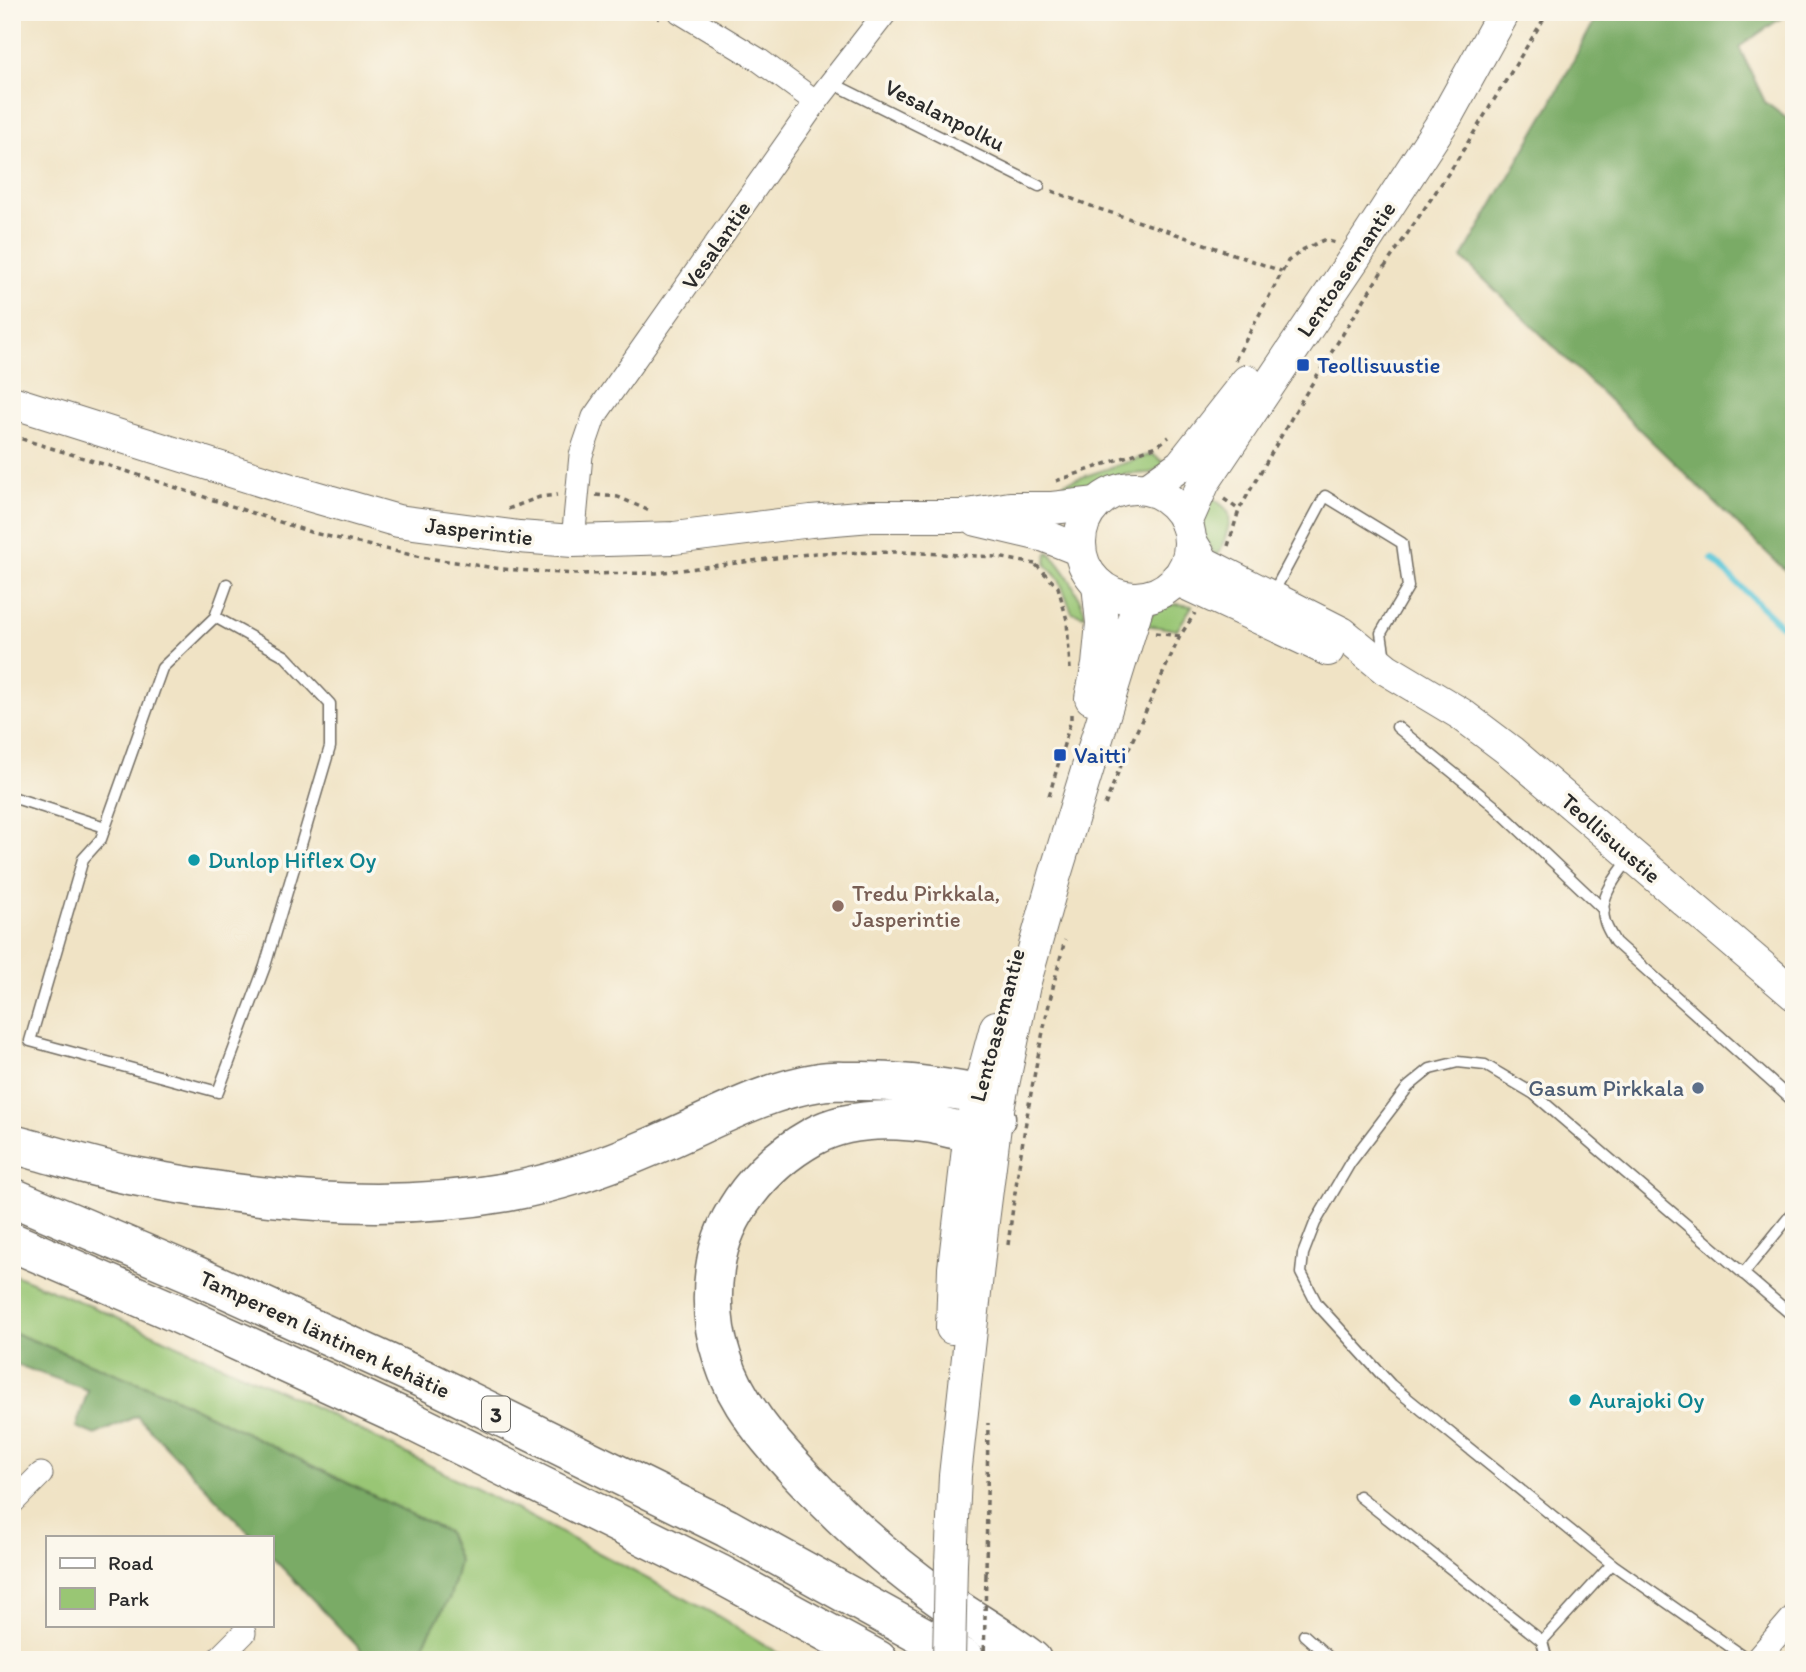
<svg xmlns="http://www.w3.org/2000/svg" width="1806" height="1672" font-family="Itim,sans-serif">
<rect width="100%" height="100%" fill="#fbf7ec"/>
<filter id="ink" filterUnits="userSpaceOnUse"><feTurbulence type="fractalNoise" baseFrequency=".0143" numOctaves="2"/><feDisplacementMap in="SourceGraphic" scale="14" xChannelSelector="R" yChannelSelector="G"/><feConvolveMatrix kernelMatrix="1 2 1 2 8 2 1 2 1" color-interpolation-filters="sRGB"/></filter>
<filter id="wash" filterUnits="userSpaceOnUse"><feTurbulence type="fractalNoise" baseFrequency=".00686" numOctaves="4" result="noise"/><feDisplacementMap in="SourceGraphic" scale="28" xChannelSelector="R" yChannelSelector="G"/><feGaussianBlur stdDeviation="1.57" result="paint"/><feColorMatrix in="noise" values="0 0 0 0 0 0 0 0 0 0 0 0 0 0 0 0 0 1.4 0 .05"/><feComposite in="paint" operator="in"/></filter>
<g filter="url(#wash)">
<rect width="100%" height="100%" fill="#f0e3c5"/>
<g fill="#99c674" stroke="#627850" stroke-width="2">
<path d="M 1152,454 L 1166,464 L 1150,473 L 1128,474 L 1110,478 L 1071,494 L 1061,496 L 1064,483 Z"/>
<path d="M 1208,495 C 1214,500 1227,506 1229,514 C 1232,522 1222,548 1217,557 C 1197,530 1196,527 1208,495 Z"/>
<path d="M 1049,552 C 1068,573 1074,586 1085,612 L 1084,616 L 1072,612 L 1059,579 L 1046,565 L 1047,553 Z"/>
<path d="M 1178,604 L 1192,606 L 1177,630 L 1145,625 C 1154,609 1159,606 1178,604 Z"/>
<path d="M 12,1274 L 93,1307 L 305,1402 L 527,1515 L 718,1616 L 790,1660 L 419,1660 L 424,1643 L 450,1597 L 459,1561 L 447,1532 L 169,1395 L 12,1332 Z"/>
</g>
<g fill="#7aab66" stroke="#526b48" stroke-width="2">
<path d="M 1599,12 L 1790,12 L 1739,47 L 1765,102 L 1794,124 L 1794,579 L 1462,258 L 1550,105 Z"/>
<path d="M 12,1332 L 169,1395 L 447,1532 L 459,1561 L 450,1597 L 424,1643 L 418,1660 L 358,1660 L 361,1650 L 271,1556 L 271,1537 L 253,1537 L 137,1416 L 95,1435 L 76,1427 L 88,1390 L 12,1363 Z"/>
</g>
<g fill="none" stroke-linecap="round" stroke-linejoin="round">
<path stroke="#5ec8d9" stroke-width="6" d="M 1712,559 L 1794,638"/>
</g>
</g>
<g filter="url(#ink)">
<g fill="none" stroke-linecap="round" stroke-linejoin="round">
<defs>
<g id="lane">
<path d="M 832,83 L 1039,186"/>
<path d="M 1273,593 L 1325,496 L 1402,543 L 1408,587 L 1381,633 L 1385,659"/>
<path d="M 215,617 L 285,656 L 330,704 L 330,747 L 265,966 L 218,1092 L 30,1041 L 83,859 L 101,839 L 162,668 L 215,617 L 227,584"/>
<path d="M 1397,727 L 1493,805 L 1604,910"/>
<path d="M 12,797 L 105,827"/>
<path d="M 1630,858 C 1617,876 1597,898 1605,922 C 1607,929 1612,936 1615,942 L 1794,1102"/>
<path d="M 1743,1274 L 1794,1211"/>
<path d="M 1359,1496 L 1542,1641 L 1547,1660"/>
<path d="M 1304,1635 L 1332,1660"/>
<path d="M 1542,1641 L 1612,1564"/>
<path d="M 1749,1660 L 1612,1564 L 1391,1385 L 1317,1304 L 1301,1273 L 1303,1254 L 1315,1223 L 1350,1163 L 1408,1087 L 1430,1069 L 1458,1062 L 1485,1065 L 1534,1094 L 1794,1317"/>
</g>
<g id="street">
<path d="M 680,12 L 759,60 L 816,102"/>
<path d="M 573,541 L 581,455 L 594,417 L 816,102 L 886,12"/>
<path d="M 12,1503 L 41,1474"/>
<path d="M 217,1660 L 244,1633"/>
<path d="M 1756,1660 L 1794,1616"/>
</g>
<g id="secondary">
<path d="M 12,402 L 291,490 L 398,521 L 519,537 L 573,541 L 674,538 L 811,521 L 871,516 L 962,516 L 1010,508 L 1052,508 L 1097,503"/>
<circle cx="1135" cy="543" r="55"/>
<path d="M 1147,489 L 1181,465 L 1247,381"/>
<path d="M 977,520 L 1045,536 L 1080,550"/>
<path d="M 1186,523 L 1204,482 L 1357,254 L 1446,117 L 1504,12"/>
<path d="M 1190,540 L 1204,563 L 1342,633 L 1386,669 L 1461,714 L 1510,751 L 1794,994"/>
<path d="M 1176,579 L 1328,650"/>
<path d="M 1091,698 L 1098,665 L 1102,623 L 1098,584"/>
<path d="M 952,1328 L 954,1268 L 970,1132 L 978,1094 L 996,1027"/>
<path d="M 951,1563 L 955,1476 L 982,1229 L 996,1118 L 1024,985 L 1055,875 L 1140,598"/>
</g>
<g id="highway">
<path d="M 12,1144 C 51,1154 90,1167 129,1175 C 252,1200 383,1214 507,1192 C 557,1183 607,1166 653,1146 C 708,1123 761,1091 820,1082 C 830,1080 841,1081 852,1081 C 894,1080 936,1086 978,1094 L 996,1118 C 989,1122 977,1131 968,1131 C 956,1131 943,1126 932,1124 C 893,1118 848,1117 812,1137 C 764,1164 723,1212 715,1268 C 711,1298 712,1328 722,1357 C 736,1403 769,1441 801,1475 C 843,1520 889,1562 940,1598 C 970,1619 1003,1637 1032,1660"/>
<path d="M 12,1197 L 193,1274 L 428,1381 L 727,1528 L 966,1660"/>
<path d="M 12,1242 L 176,1313 L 409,1420 L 718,1573 L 878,1660"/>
</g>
</defs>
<use href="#lane" stroke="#706b61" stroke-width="13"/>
<use href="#street" stroke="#706b61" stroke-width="25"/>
<use href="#secondary" stroke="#706b61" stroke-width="34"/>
<use href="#highway" stroke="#706b61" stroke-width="41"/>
<g stroke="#706b61" stroke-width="3.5" stroke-dasharray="5 5" stroke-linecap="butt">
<path d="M 650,12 L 660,19"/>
<path d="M 1052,191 L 1096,208 L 1162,229 L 1281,271"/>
<path d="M 1235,360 L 1288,261 L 1304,249 L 1324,240 L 1336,243"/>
<path d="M 12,436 L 129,472 L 313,533 L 421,557 L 502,569 L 575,574 L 656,573 L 816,553 L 901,552 L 998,557 L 1035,564"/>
<path d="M 1056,481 L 1157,446 L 1169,437"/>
<path d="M 596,495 L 618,497 L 652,512"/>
<path d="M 1224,499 L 1239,510"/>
<path d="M 508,509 L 540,497 L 557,495"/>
<path d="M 1228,546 L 1239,510 L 1300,403 L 1382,271 L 1454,165 L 1548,12"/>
<path d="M 1036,565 L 1058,587 L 1067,620 L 1070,669"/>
<path d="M 1155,633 L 1180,636"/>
<path d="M 1049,796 L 1071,720 L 1071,712"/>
<path d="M 1105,805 L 1119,770 L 1180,636 L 1195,613"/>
<path d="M 1008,1245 C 1021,1143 1038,1040 1065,940"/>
<path d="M 986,1575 L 988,1423"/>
</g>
<use href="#lane" stroke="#fff" stroke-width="10"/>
<use href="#street" stroke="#fff" stroke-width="23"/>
<use href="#secondary" stroke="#fff" stroke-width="32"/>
<use href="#highway" stroke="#fff" stroke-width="38"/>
<defs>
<path id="secondary-bridge" d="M 949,1660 L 951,1563"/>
</defs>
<use href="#secondary-bridge" stroke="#706b61" stroke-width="34" stroke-linecap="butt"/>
<path stroke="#706b61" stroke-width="3.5" stroke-dasharray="5 5" stroke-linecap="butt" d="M 984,1660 L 986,1575"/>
<use href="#secondary-bridge" stroke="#fff" stroke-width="32"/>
</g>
</g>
<g fill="#1a4fb4" stroke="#fbf7ec" stroke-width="2.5">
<rect x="1296" y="358" width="14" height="14" rx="3.5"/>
<rect x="1053" y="748" width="14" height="14" rx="3.5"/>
</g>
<g fill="#0f9aa8" stroke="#fbf7ec" stroke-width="2.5">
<circle cx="194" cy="860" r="7"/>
<circle cx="1575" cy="1400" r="7"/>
</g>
<circle fill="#8d6e63" stroke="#fbf7ec" stroke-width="2.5" cx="838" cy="906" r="7"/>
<circle fill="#5c6f8a" stroke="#fbf7ec" stroke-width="2.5" cx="1698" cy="1088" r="7"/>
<g text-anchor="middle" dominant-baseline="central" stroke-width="7" stroke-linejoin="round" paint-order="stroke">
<rect fill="#fbf7ec" stroke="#696865" stroke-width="2" x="482" y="1396.5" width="28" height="35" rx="5"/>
<g font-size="21" font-weight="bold" fill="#2b2b2b">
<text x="496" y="1414">3</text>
</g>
<g font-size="23" fill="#2b2b2b" stroke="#fbf7ec">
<text transform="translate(945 115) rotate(27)">Vesalanpolku</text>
<text transform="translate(716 245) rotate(-55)">Vesalantie</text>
<text transform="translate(1346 269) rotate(-56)">Lentoasemantie</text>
<text transform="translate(479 531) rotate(7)">Jasperintie</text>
<text transform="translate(1611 838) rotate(41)">Teollisuustie</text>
<text transform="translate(997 1025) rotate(-75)">Lentoasemantie</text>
<text transform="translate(325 1334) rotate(25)">Tampereen läntinen kehätie</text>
</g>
<g font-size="23" fill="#164399" stroke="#fbf7ec" text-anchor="start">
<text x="1317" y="365">Teollisuustie</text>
<text x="1074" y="755">Vaitti</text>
</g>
<g font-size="23" fill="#0d838f" stroke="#fbf7ec" text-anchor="start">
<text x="208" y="860">Dunlop Hiflex Oy</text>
<text x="1589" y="1400">Aurajoki Oy</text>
</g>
<g font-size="23" fill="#785e54" stroke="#fbf7ec" text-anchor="start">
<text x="852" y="893">Tredu Pirkkala,<tspan x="852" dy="26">Jasperintie</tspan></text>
</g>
<g font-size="23" fill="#4e5e75" stroke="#fbf7ec" text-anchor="end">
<text x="1684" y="1088">Gasum Pirkkala</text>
</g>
</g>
<rect width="1806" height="1672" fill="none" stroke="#fbf7ec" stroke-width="42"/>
<rect x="46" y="1536" width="228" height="91" fill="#fbf7ec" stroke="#a8a59f" stroke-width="2"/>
<rect x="60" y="1558" width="35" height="10" fill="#ffffff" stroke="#a8a59f" stroke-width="2"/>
<text x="108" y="1570" font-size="21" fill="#2b2b2b">Road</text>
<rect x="60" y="1588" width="35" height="21" fill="#99c674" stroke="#a8a59f" stroke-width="2"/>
<text x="108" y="1606" font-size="21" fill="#2b2b2b">Park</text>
</svg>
